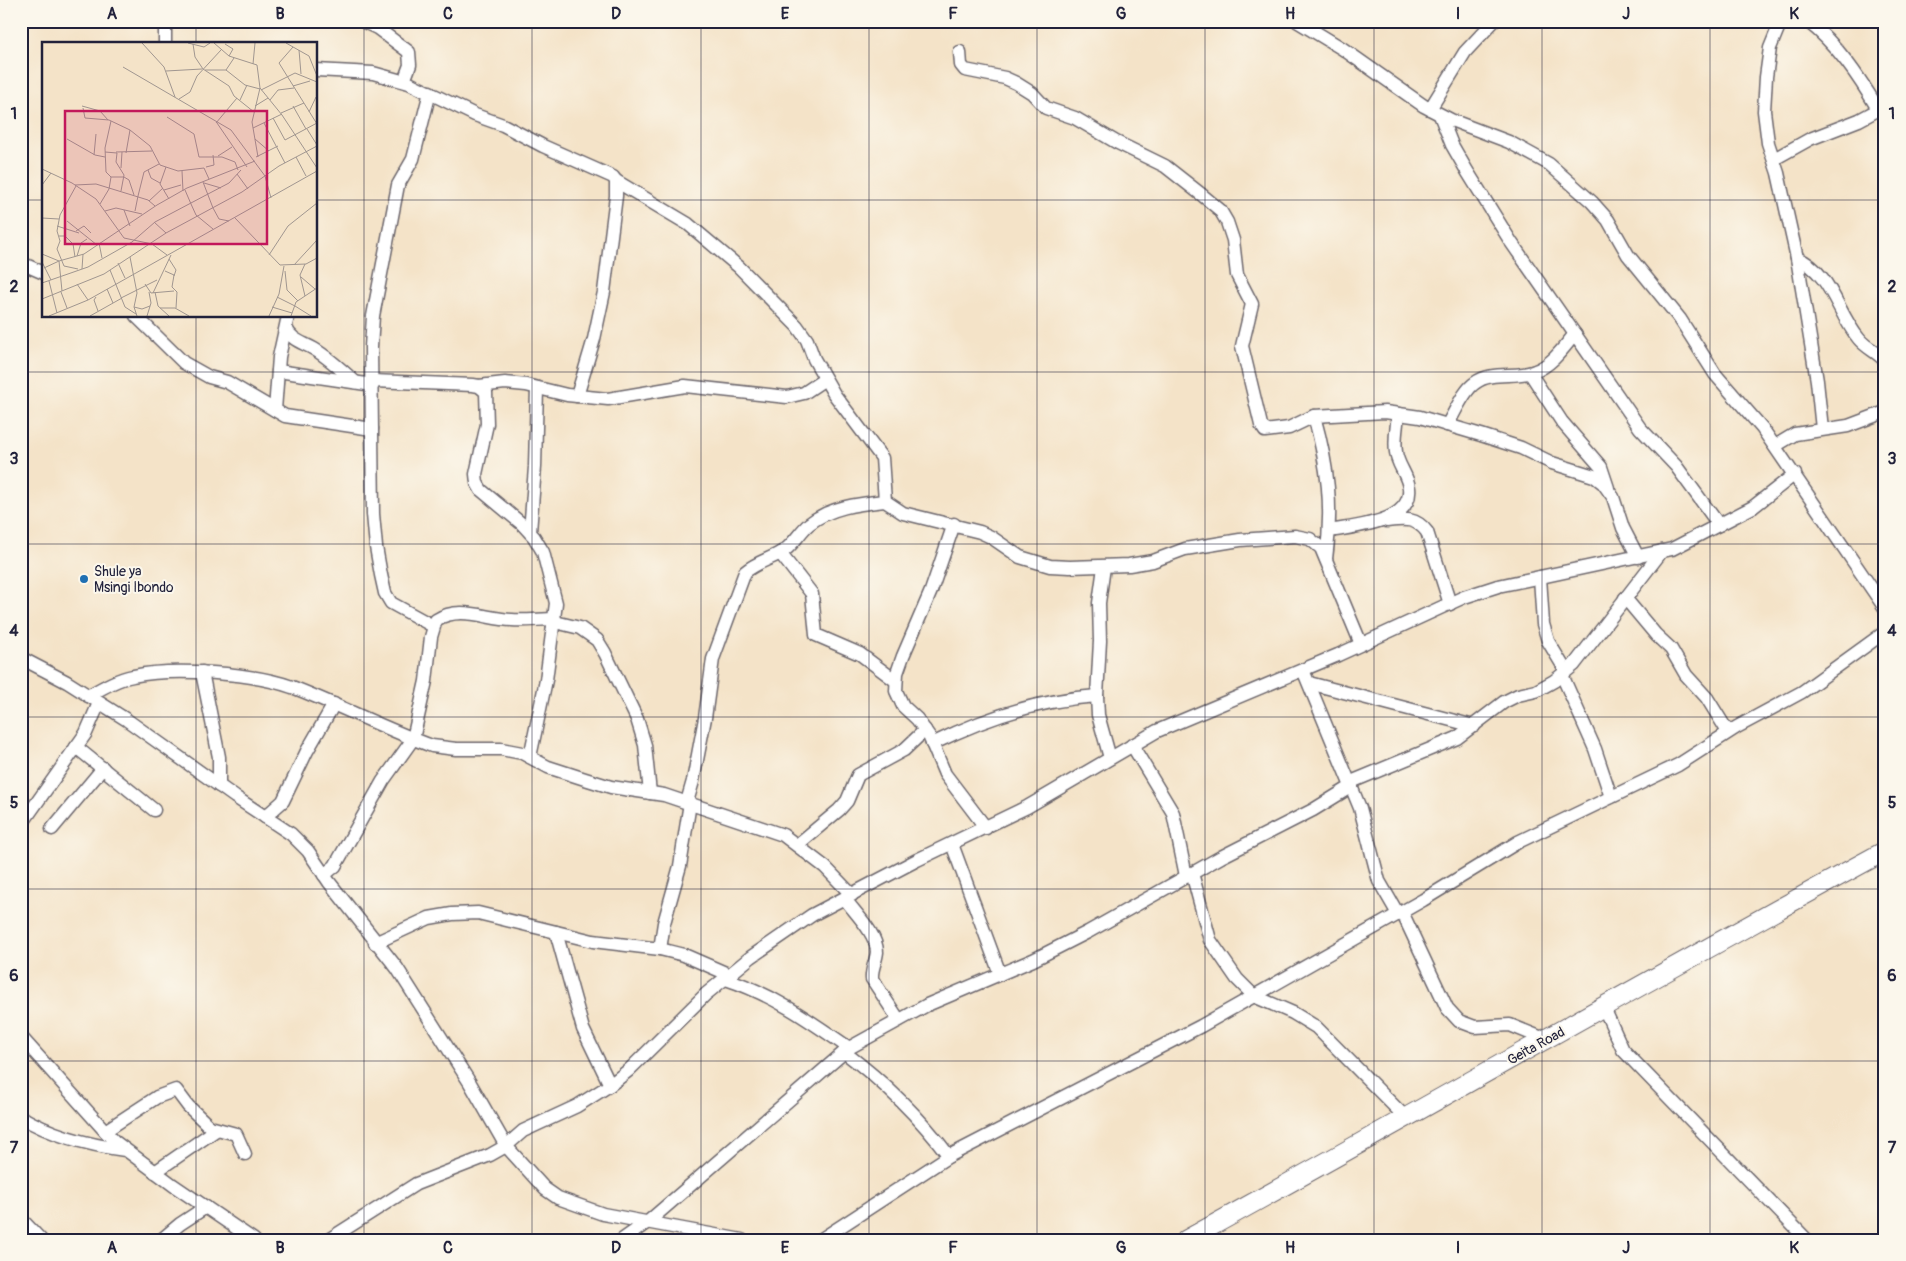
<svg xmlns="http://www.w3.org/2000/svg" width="1906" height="1261" font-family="Pangolin,sans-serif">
<rect width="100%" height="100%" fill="#fbf7ec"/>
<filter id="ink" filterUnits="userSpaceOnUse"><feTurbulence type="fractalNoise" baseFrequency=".02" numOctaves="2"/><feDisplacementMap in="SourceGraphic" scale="10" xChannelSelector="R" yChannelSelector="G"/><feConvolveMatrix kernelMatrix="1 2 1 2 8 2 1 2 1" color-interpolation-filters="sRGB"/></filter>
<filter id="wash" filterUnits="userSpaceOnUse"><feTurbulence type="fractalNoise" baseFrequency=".0096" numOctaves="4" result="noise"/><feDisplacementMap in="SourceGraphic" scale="20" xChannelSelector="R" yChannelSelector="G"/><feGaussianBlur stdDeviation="1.12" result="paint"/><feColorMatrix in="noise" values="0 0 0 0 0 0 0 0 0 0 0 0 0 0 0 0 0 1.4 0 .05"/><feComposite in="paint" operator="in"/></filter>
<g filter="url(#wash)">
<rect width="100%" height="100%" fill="#f4e3c8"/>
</g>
<g filter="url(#ink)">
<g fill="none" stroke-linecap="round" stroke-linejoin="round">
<defs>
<g id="minor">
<path d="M 362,21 L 377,28 L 409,52 L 410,65 L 404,81"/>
<path d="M 1297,21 L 1343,49 L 1424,106 L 1451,120 L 1509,142 L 1549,164 L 1592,202 L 1608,220 L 1628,255 L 1680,319 L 1715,374 L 1762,428 L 1885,608"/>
<path d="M 1781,21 L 1770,48 L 1766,77 L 1764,111 L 1768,143 L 1778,173 L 1797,258 L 1817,381 L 1822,429"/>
<path d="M 1807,21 C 1837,44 1859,77 1878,109"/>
<path d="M 165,44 L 165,21"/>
<path d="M 960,52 L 961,65 L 965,70 L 1005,78 L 1016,83 L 1032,93 L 1046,108 L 1075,118 L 1116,142 L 1165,166 L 1202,195 L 1220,210 L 1227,222 L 1233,240 L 1237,275 L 1252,304 L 1242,346 L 1261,425 L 1265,431 L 1289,428 L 1314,416 L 1385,412 L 1420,417 L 1481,435 L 1521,448 L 1552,463 L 1594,476 L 1603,483 L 1613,497 L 1623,528 L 1638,557"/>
<path d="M 316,70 L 373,73 L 409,83 L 475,115 L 503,125 L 543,146 L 613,177 L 616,181 L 616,196 L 604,292 L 594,339 L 577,396"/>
<path d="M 430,92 L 413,159 L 398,185 L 373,316 L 371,347 L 373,514 L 376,547 L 381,575 L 385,593 L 391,603 L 433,626"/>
<path d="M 1430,109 L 1465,52 L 1494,21"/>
<path d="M 1440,115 L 1452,145 L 1467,171 L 1511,242 L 1640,428 L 1676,466 L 1719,525"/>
<path d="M 1774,159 L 1810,139 L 1859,120 L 1885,106"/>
<path d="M 616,181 L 688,224 L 739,267 L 797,326 L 807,340 L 814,359 L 834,394 L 882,458 L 885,501 L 903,513 L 980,532 L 991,537 L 1020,557 L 1050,566 L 1070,567 L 1129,565 L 1153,561 L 1185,549 L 1240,540 L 1295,536 L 1310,539 L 1321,548 L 1361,644"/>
<path d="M 1797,258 C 1831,272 1837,313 1859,339 C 1866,348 1878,352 1885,361"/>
<path d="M 21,263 L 44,273"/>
<path d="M 136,316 L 184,363 L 209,377 L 227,382 L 285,416 L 372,429"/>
<path d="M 286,328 C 292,341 302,342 314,349 C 329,358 342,370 355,382"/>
<path d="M 278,371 L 373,385"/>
<path d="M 1530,373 L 1562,422 L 1601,467 L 1608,488"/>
<path d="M 373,381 L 473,385 L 479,386 L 486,392 L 487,424 L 476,474 L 477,483 L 481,490 L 522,524 L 534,537 L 543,552 L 556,603 L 546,680 L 530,757"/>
<path d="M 479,386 L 505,383 L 526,385 L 567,395 L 608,399 L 685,386 L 787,397 L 804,393 L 825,379"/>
<path d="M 275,410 L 279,357 L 288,316"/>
<path d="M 1314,416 C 1328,466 1333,507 1326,559"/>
<path d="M 1447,425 C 1455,413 1463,391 1475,383 C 1492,370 1516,379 1535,371 C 1552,365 1564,347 1575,334"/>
<path d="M 1775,446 L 1795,434 L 1848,426 L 1885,412"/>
<path d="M 1387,521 C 1404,519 1416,517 1427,532 L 1450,604"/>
<path d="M 954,524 L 931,591 L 903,656 L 897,673 L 896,691 L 903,706 L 917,719 L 929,736 L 945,774 L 986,828"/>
<path d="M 1330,531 C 1354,526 1413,523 1409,488 C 1408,475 1397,465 1396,452 C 1394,439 1397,427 1398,414"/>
<path d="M 530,532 L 535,467 L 537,388"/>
<path d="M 780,553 L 812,594 L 816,635 L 860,654 L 896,681"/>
<path d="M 1104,567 L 1099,603 L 1100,641 L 1097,696 L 1098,715 L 1110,758"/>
<path d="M 1540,577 L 1543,624 L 1548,641 L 1566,671"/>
<path d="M 1625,598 L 1656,635 L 1671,649 L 1686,675 L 1707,698 L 1728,732"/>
<path d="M 555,622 L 580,628 L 597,640 L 605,653 L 637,719 L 645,745 L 650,793"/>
<path d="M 21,658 L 67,682 L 127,720 L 235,797 L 291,834 L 308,851 L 329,882 L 397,968 L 470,1083 L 506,1146 L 545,1189 L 558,1198 L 603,1214 L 742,1240"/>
<path d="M 1303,670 L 1360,808 L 1379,881 L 1398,914"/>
<path d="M 202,672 L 219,757 L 219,786"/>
<path d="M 1562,675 L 1595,749 L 1611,797"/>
<path d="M 1309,683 L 1474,726"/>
<path d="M 88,696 C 102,688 117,679 133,676 C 174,667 252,673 292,687 C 339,705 385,729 432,746 L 456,749 L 501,749 L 522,753 L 548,767 L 585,779 L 611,787 L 664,795 L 783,835 L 825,867 L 852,895"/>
<path d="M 932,744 C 984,718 1038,700 1097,696"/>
<path d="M 1132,745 L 1173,813 L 1186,876"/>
<path d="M 76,747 L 154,810"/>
<path d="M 1351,782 L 1457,738 L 1504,702 L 1518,695 L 1536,691 L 1554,681 L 1574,665 L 1662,551"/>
<path d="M 687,802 L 693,781 L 705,718 L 713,659 L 745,572 C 758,561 772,559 785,550 C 794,543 800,532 809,524 C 830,507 858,504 885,501"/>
<path d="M 265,817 L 283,801 L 307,751 L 334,704"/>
<path d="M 21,825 L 86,733 L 99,703"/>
<path d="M 52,829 L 103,768"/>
<path d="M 952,844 L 1000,974"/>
<path d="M 797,845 L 839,810 L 847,801 L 858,775 L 904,750 L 925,730"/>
<path d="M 1192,873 L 1210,940 L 1237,979 L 1254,996 L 1293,1013 L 1316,1027 L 1406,1118"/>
<path d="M 324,875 L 335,866 L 383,781 L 413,739 L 426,681 L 431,637 L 436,620 C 460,605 486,619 512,620 C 526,621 541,619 555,619"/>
<path d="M 845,899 C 855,913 877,934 877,952 C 876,962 871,969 872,979 L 899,1020"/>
<path d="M 1402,912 L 1447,1008 L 1459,1021 L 1475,1027 L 1510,1025 L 1547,1040"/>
<path d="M 556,932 L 583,1029 L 610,1085"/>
<path d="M 375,943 L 429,918 L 452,914 L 478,913 L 593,941 L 660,949 L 684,955 L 730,975"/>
<path d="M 660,949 L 664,923 L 680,866 L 690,803"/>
<path d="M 726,979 C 772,994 809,1020 849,1048"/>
<path d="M 1604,1008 L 1623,1050 L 1807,1240"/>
<path d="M 21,1037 L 114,1141 L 173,1185 L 254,1240"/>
<path d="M 844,1052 C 884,1082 919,1116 949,1156"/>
<path d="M 21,1117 C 53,1136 89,1145 125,1150"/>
<path d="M 105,1131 L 157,1097 L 176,1090 L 188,1106 L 210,1127 L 236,1134 L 245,1154"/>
<path d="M 155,1172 L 216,1130"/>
<path d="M 21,1219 L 41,1240"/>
<path d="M 161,1240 L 180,1224 L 206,1207"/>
<path d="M 328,1240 L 416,1184 L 490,1155 L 506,1146 L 523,1131 L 577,1106 L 610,1085 L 629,1070 L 706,994 L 751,957 L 812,915 L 917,860 L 1027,807 L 1157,731 L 1338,655 L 1464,597 L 1498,586 L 1672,549 L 1753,507 L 1795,474"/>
<path d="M 622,1240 L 649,1221 L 849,1048 L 927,1005 L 1033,960 L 1088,932 L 1221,857 L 1313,810 L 1352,786"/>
<path d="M 820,1240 L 949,1156 L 1201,1026 L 1423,900 L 1518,842 L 1678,765 L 1737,727 L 1802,692 L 1885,632"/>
</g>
<path id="highway" d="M 1186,1240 C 1419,1112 1650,978 1885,851"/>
</defs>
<use href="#minor" stroke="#6c666c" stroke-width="15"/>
<use href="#highway" stroke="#6c666c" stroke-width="21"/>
<use href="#minor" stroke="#fff" stroke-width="12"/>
<use href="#highway" stroke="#fff" stroke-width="19"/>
</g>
</g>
<path fill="none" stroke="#22223b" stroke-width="1" stroke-opacity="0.55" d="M 196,21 L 196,44M 364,21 L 364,1240M 532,21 L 532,1240M 701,21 L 701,1240M 869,21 L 869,1240M 1037,21 L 1037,1240M 1205,21 L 1205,1240M 1374,21 L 1374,1240M 1542,21 L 1542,1240M 1710,21 L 1710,1240M 21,200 L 44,200M 316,200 L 1885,200M 196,316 L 196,1240M 21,372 L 1885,372M 21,544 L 1885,544M 21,717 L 1885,717M 21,889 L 1885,889M 21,1061 L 1885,1061"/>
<circle fill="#1f6fb2" stroke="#fbf7ec" stroke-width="2" cx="84" cy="579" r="5"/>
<g text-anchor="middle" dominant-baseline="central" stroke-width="4" stroke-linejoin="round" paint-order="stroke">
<g font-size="14" fill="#22223b" stroke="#fbf7ec" text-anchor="start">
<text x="94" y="571">Shule ya<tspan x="94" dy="16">Msingi Ibondo</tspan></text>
</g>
<g font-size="14" fill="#22223b" stroke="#fbf7ec">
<text transform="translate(1536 1046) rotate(-29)">Geita Road</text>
</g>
</g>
<g transform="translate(42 42)">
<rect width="275" height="275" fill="#f4e3c8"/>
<path fill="none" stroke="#a09690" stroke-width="1" d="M 100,1 L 122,25 L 133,55M 146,1 L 162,5 L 168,1M 172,1 L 187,14 L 215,23 L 218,46 L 240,73 L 275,126M 244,1 L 267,14 L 275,34M 151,2 L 153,15 L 161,27 L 187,44 L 192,54 L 212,70M 183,2 L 191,7 L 187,14M 251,5 L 237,21 L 275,82M 257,8 L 259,32M 211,22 L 213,1M 81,25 L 189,88 L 223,134 L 229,156M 163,28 L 184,28 L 192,16M 184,28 L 203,43 L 218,47M 124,29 L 160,27M 251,44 L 268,39M 219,48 L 253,31 L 275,40M 137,57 L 148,50 L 155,34 L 179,8M 198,58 L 205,43M 228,58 L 236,48 L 252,46M 40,64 L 58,69 L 66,78M 213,64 L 226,56M 251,64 L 264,87M 41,66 L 43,76 L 67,78 L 88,88 L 84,111M 267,70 L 274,55M 239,71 L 262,61M 125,75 L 152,92 L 157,115 L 180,115 L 193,120 L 196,128M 231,76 L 243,98 L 275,81M 69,79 L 63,106 L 64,130 L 69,135M 174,81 L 195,56M 175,81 L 205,125M 222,81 L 243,121M 211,86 L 240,72M 265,87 L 275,103M 88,88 L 108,104 L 118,123 L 136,129 L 162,126 L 167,137M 25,97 L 53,113 L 63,115M 213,97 L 227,109M 63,110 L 75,111 L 74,120 L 82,133 L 79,149M 74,110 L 110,109M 52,113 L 54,92M 176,114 L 190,105M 214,115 L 236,104M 216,115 L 210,80 L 218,46M 254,115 L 264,134M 124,125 L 118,142 L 127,157M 164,125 L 172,123 L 171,113M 79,126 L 80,110M 0,127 L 30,141 L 54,157 L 82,196 L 110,202 L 125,213M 106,128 L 109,136 L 118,141M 140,129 L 141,149M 195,132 L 206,147M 82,135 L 87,138 L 92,153M 161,140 L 171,166M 162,141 L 179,146M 0,143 L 9,131M 33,143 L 54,142 L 106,158 L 113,164M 34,144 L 18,173 L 15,189 L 18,199 L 15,207 L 22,224 L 36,227M 122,148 L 139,143M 143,148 L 149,162M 166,152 L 187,141 L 199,128M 96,154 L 102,130 L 117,122M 107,159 L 121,146M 58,162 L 67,147 L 69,135 L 82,135M 149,162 L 154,173 L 171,187M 171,166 L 177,177 L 187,179M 82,168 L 88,184M 63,169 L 74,166 L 100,172M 93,169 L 96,154M 0,176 L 17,177M 193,176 L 238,223 L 264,222 L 275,216M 25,179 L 55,203M 112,180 L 124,191M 15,184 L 37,191M 34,189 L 42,184 L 49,191M 17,194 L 23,194 L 31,202 L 33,215M 57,201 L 60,216M 0,212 L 17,219 L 42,212 L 115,163 L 145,146 L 213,119M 227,213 L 246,184 L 275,161M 35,214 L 39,201 L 45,197M 88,215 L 95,251 L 92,265 L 95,274M 127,217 L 134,228 L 132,234M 17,219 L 20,249M 0,220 L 9,238M 76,221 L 83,236M 252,223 L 275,198M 2,226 L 17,219M 40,227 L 41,212M 68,228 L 83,265 L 94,272M 123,229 L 132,233 L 130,245 L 135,250 L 134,266M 243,229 L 245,248 L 256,259M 259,235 L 273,247M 7,239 L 15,271M 0,241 L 46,225 L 90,200 L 113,180 L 166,152M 35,242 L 46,258M 103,242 L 109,251 L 132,249M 65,247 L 71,261M 19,250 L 25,266M 113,250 L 116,264 L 127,274M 111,251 L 129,213M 263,254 L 258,233 L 263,222M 54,255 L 52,258 L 56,269M 235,255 L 253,264M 79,256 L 115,238M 0,257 L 62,232 L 124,191 L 200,150 L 237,124 L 275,104M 253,264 L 269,274M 92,265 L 100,267 L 108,264M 230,265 L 250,271M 118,266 L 133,266 L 147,274M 7,274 L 46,258 L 275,129M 48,274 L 80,256M 105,274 L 109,261 L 107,250M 227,274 L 237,252 L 242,224M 249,274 L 254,260 L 275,246"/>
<path fill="#c2185b" fill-opacity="0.15" stroke="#c2185b" stroke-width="2.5" d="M 23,69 L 225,69 L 225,202 L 23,202 Z"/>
<rect width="275" height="275" fill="none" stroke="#22223b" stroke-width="2.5"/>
</g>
<rect width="1906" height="1261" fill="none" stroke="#fbf7ec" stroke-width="55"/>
<rect x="28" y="28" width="1850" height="1206" fill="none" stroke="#22223b" stroke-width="2"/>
<g font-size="16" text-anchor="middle" font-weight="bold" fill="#22223b">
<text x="112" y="19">A</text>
<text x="280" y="19">B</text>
<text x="448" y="19">C</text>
<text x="616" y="19">D</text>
<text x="785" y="19">E</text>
<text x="953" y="19">F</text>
<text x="1121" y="19">G</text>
<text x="1290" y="19">H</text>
<text x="1458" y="19">I</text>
<text x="1626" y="19">J</text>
<text x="1794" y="19">K</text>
<text x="14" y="119">1</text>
<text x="1892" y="119">1</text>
<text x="14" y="292">2</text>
<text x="1892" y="292">2</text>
<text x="14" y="464">3</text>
<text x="1892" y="464">3</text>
<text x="14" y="636">4</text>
<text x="1892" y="636">4</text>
<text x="14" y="808">5</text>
<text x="1892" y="808">5</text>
<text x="14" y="981">6</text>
<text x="1892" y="981">6</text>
<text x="14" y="1153">7</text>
<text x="1892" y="1153">7</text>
<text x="112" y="1253">A</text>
<text x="280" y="1253">B</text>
<text x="448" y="1253">C</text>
<text x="616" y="1253">D</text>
<text x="785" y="1253">E</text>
<text x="953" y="1253">F</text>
<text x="1121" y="1253">G</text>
<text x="1290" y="1253">H</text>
<text x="1458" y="1253">I</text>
<text x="1626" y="1253">J</text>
<text x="1794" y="1253">K</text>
</g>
</svg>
